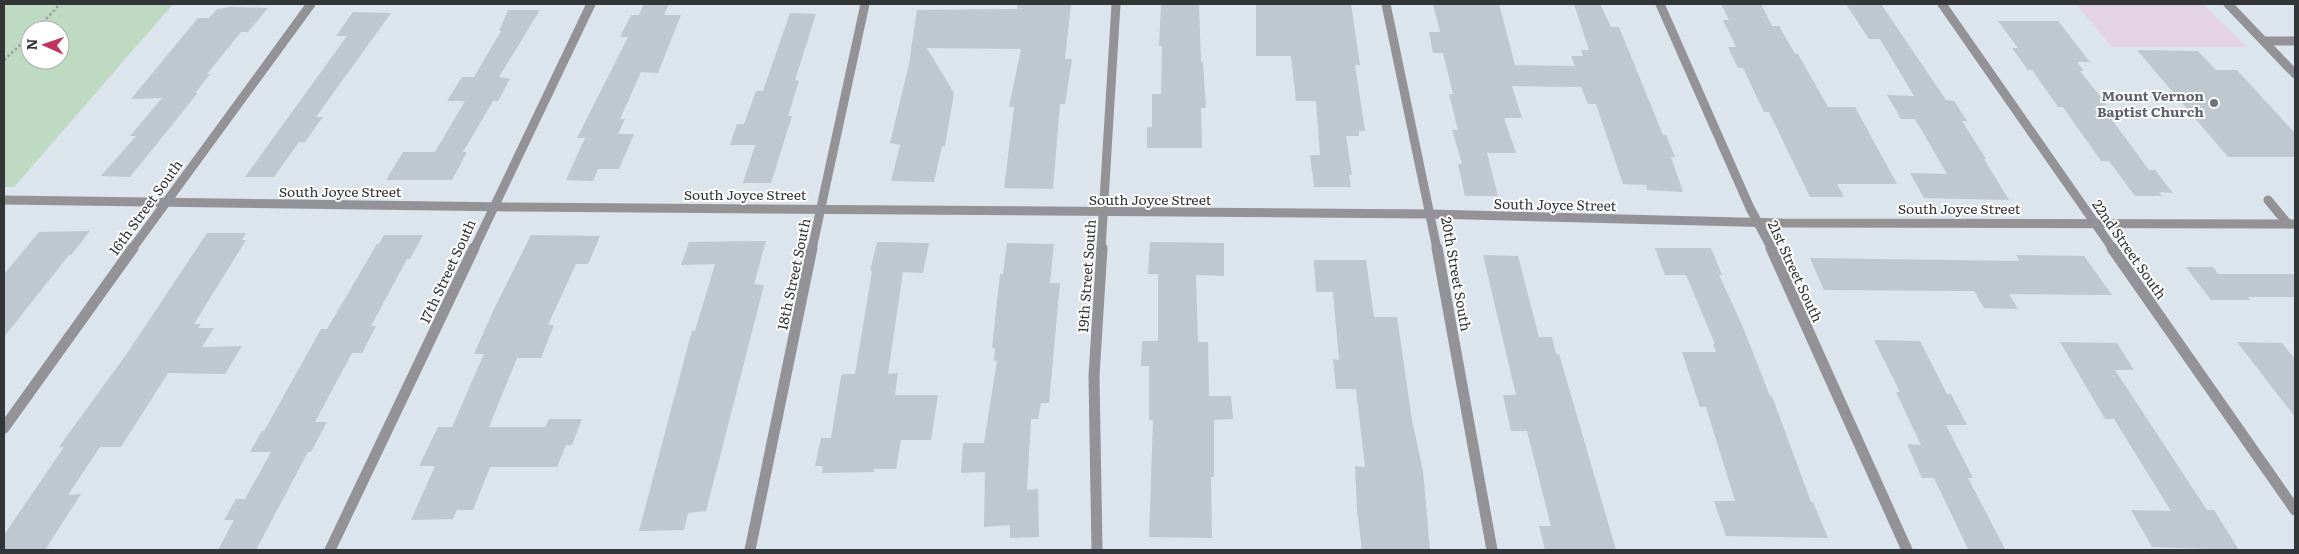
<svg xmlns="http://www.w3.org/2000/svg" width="2299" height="554" font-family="Literata,serif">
<rect width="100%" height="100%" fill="#dce4ed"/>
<path fill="#e3d3e5" d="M 2076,4 L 2203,4 L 2247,47 L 2112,47 Z"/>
<path fill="#bedac2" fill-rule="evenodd" d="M 4,4 L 173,4 L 14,187 L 4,187 ZM 30,30 L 60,30 L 60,60 L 30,60 Z"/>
<g fill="#bfc7d0">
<path d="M 644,4 L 669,4 L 664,15 L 681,15 L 658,73 L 641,72 L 620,119 L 625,119 L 618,134 L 634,134 L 619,169 L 598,169 L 593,181 L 566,180 L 585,138 L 577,138 L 628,37 L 620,37 L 631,15 L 639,15 Z"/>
<path d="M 1018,4 L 1071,4 L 1065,59 L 1072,59 L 1065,104 L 1060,104 L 1053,189 L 1004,188 L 1014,107 L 1009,107 L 1021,49 L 927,48 L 954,93 L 945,146 L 942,146 L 934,182 L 891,181 L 900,145 L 890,143 L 909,64 L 917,10 L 1017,9 Z"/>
<path d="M 1161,4 L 1199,4 L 1201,62 L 1203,62 L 1206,108 L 1201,108 L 1202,148 L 1147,148 L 1147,127 L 1152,127 L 1152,94 L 1161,94 L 1162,46 L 1159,46 Z"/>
<path d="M 1256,4 L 1351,4 L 1360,65 L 1355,65 L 1365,131 L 1359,131 L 1359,136 L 1346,136 L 1352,175 L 1349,175 L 1351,187 L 1314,187 L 1310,155 L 1320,155 L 1316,101 L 1296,101 L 1291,56 L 1256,56 Z"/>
<path d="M 1433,4 L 1499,4 L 1515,65 L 1575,66 L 1571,56 L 1583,56 L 1581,50 L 1589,50 L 1574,4 L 1600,4 L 1611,27 L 1619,27 L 1663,135 L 1666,135 L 1675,157 L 1671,157 L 1683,192 L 1647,190 L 1646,185 L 1623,184 L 1596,104 L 1588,104 L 1581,87 L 1512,86 L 1522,118 L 1504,118 L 1516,153 L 1487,153 L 1498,196 L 1465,196 L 1458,164 L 1462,164 L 1452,130 L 1458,130 L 1449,94 L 1453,94 L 1443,53 L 1433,53 L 1429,32 L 1440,32 Z"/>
<path d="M 1721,4 L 1761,4 L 1772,26 L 1779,26 L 1795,54 L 1798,54 L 1828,107 L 1855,107 L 1897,184 L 1837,184 L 1844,197 L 1810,197 L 1769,112 L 1764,112 L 1743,68 L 1738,68 L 1728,47 L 1736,47 L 1723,20 L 1729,20 Z"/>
<path d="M 1846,4 L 1881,4 L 1946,100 L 1954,101 L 1967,121 L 1962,121 L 1986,159 L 1984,159 L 2009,200 L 1924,198 L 1910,173 L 1947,174 L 1915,119 L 1901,119 L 1887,95 L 1914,96 L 1880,39 L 1869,39 Z"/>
<path d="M 231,7 L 268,8 L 248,32 L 241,32 L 207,74 L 210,74 L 196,92 L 197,94 L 130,177 L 101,176 L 136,136 L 130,136 L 162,98 L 131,99 L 198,18 L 209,18 L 217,9 Z"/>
<path d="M 508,10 L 540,10 L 499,77 L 510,79 L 498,101 L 493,101 L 463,152 L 467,152 L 452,180 L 386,180 L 403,152 L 435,152 L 465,101 L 447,101 L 462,77 L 474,77 L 501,31 L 499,31 Z"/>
<path d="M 353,12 L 391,13 L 316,117 L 323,117 L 305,142 L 299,142 L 274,177 L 245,177 L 347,36 L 336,36 Z"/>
<path d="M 790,13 L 816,14 L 795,80 L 799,81 L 788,116 L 792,116 L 771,183 L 743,183 L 755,145 L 730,145 L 737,124 L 744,124 L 756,91 L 763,91 Z"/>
<path d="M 1998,21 L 2058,21 L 2090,62 L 2077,62 L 2084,71 L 2080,71 L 2107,105 L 2101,105 L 2149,170 L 2155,170 L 2173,193 L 2159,192 L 2162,196 L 2135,196 L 2109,161 L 2101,161 L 2063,107 L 2058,107 L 2032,70 L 2028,70 L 2012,48 L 2018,48 Z"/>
<path d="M 2137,50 L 2198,51 L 2216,70 L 2237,70 L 2295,133 L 2295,157 L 2228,157 Z"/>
<path d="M 90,231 L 71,255 L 69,255 L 4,337 L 4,274 L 39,232 Z"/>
<path d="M 207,233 L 246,233 L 242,240 L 246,240 L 194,324 L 201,324 L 198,328 L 214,328 L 202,347 L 242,346 L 225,374 L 168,373 L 121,447 L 100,447 L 68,495 L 81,494 L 45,550 L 4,550 L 4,535 L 64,447 L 59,447 L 128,352 Z"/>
<path d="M 384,235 L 423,235 L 410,259 L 407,259 L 371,326 L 376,326 L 362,353 L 352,353 L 315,422 L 327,422 L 311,452 L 308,452 L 256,550 L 218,550 L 234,520 L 224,520 L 236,499 L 245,499 L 271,452 L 250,452 L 262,431 L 264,431 L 321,329 L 327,329 L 377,244 L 379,244 Z"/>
<path d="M 531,235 L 600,236 L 588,264 L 576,264 L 548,325 L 554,325 L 541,358 L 517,358 L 489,427 L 545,427 L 549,419 L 582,419 L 572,445 L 566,445 L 557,467 L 490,467 L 473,510 L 457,510 L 453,519 L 411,520 L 435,466 L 419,466 L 438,427 L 452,427 L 484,354 L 474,354 L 494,309 Z"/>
<path d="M 766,241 L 754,284 L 764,285 L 706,511 L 688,513 L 684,530 L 639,531 L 687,349 L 692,331 L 695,331 L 715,264 L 681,265 L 689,242 Z"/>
<path d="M 877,242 L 929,243 L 923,273 L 903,272 L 888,374 L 898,373 L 895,395 L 938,395 L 931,440 L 901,440 L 896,469 L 874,469 L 874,472 L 822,473 L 823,466 L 815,466 L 821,438 L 831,438 L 841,376 L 843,374 L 855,374 L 872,271 L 870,271 Z"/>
<path d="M 1150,242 L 1224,243 L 1224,276 L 1196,275 L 1198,342 L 1208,342 L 1209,396 L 1231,396 L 1233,419 L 1214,420 L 1214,477 L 1211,477 L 1212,538 L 1149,537 L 1153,420 L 1149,420 L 1149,366 L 1141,366 L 1142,341 L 1158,341 L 1158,274 L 1148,274 Z"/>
<path d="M 1007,243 L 1054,244 L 1050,283 L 1060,283 L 1049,403 L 1041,403 L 1038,419 L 1031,419 L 1027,490 L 1038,489 L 1039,537 L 1010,538 L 1010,525 L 984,527 L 985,472 L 961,473 L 963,443 L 984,443 L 997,361 L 994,361 L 995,348 L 992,348 L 1000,274 L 1003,274 Z"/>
<path d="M 1655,248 L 1711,248 L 1722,275 L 1719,275 L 1742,325 L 1770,396 L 1772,396 L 1811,502 L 1813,502 L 1828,538 L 1726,536 L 1714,501 L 1735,501 L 1706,407 L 1700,407 L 1682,352 L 1716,352 L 1713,344 L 1715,344 L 1686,275 L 1665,275 Z"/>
<path d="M 1483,255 L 1518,256 L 1539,337 L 1552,337 L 1556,354 L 1559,354 L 1616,550 L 1545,550 L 1539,526 L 1551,526 L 1527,431 L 1511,431 L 1503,395 L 1516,395 Z"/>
<path d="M 2016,255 L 2084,256 L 2112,295 L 2009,294 L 2018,309 L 1984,308 L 1974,291 L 1824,290 L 1810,258 L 2020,261 Z"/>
<path d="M 1314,260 L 1366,260 L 1374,317 L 1397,317 L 1412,420 L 1423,471 L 1430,550 L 1362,550 L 1357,510 L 1355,466 L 1365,467 L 1356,389 L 1336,389 L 1333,359 L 1339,360 L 1333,292 L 1316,292 Z"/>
<path d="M 2186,267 L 2213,267 L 2218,274 L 2295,274 L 2295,297 L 2248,297 L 2251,300 L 2211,300 Z"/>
<path d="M 1874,340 L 1920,341 L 1947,394 L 1951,394 L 1967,425 L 1946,425 L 1973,478 L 1968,478 L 2005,549 L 1968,549 L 1934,478 L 1922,478 L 1907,444 L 1921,445 L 1896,392 L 1900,392 Z"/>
<path d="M 2060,342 L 2117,343 L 2134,370 L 2115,370 L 2207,510 L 2214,510 L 2239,550 L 2152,547 L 2131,510 L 2171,511 L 2114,419 L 2105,419 Z"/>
<path d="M 2237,342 L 2282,343 L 2295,359 L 2295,417 Z"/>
</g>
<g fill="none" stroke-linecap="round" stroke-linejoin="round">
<g stroke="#989ea4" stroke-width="2.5" stroke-dasharray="2.5 2.5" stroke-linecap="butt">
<path d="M 36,30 L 60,4"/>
<path d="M 4,60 L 30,36"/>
</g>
<path stroke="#939297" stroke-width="9" d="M 2268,200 L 2288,224"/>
<g stroke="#939297" stroke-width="9">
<path d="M 1386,4 L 1437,249"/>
<path d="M 1660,4 L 1750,208 L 1772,249"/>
<path d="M 1942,4 L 2113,249"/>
<path d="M 2264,41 L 2295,41"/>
<path d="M 132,249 L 311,4"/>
<path d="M 474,249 L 591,4"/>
<path d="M 812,249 L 865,4"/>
<path d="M 1101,249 L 1116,4"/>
</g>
<g stroke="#939297" stroke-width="11">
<path d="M 1437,248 L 1492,550"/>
<path d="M 1771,248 L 1907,550"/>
<path d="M 2112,248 L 2295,510"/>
<path d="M 4,428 L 133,248"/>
<path d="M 330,550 L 474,248"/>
<path d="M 750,550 L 812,248"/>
<path d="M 1097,550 L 1094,376 L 1102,248"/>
</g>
<g stroke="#939297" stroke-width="9">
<path d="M 2228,4 L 2295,74"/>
<path d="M 4,200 L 513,207 L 1431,214 L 1782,223 L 2295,224"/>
</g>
</g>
<circle fill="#6b7280" stroke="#fff" stroke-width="2" cx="2214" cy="103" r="5"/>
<g text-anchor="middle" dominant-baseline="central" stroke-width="4" stroke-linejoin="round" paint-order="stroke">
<g font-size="14" font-weight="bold" fill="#5b616d" stroke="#fff" text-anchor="end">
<text x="2204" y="95">Mount Vernon<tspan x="2204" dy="16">Baptist Church</tspan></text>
</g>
<g font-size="14" fill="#333639" stroke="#fff">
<text x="340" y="191">South Joyce Street</text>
<text x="745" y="194">South Joyce Street</text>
<text x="1150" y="199">South Joyce Street</text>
<text transform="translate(1555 204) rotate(1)">South Joyce Street</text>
<text transform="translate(145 207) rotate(-54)">16th Street South</text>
<text x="1959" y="208">South Joyce Street</text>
<text transform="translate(2130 249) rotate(55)">22nd Street South</text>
<text transform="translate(447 271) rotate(-65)">17th Street South</text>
<text transform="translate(1796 271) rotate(65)">21st Street South</text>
<text transform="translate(793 274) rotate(-78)">18th Street South</text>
<text transform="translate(1457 274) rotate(80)">20th Street South</text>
<text transform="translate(1086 276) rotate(-86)">19th Street South</text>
</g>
</g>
<rect width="2299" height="554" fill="none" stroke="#333639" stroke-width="10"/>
<g transform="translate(45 45) rotate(272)"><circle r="24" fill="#ffffff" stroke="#adafb0"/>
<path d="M0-4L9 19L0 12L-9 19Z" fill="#c2345f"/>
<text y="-8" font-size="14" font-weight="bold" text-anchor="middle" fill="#333639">N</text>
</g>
</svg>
